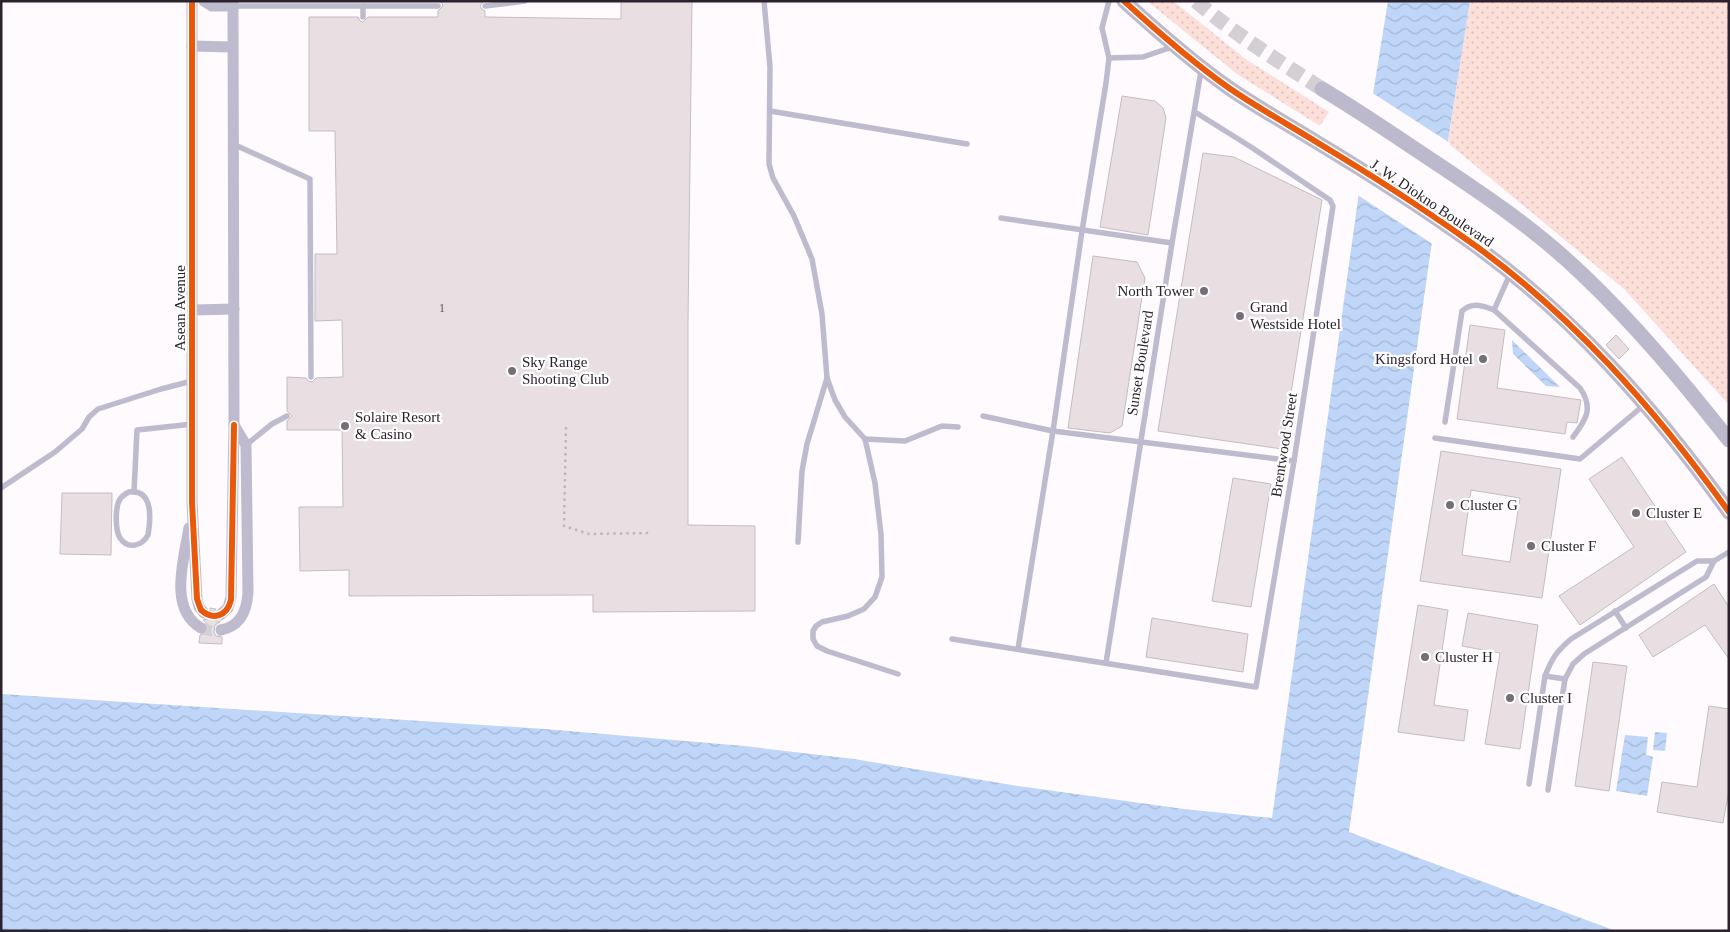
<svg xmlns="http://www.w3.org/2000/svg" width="1730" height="932" font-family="Georgia,serif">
<defs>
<pattern id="grass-dots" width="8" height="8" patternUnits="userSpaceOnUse" patternTransform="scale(1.25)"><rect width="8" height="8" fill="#fddfda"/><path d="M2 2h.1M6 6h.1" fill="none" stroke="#d9bfbb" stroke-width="1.8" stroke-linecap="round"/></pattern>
<pattern id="water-waves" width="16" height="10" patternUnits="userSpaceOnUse" patternTransform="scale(1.25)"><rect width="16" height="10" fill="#bfd6f8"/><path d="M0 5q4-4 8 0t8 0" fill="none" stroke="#a4b7d5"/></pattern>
</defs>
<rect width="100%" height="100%" fill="#fefafe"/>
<g fill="url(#grass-dots)">
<path d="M 1147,1 L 1173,1 L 1247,60 L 1329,112 L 1320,126 L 1237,74 Z"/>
<path d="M 1470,1 L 1729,1 L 1729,405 L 1624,289 L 1448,143 Z"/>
</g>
<g fill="url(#water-waves)">
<path d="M 1388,1 L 1470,1 L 1430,255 L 1349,832 L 1616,931 L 1,931 L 1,694 L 545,729 L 744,746 L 854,759 L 1018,786 L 1184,809 L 1272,818 L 1371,106 Z"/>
<path d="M 1512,340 L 1560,387 L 1546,386 L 1513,354 Z"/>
<path d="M 1655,732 L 1667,733 L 1665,751 L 1653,750 Z"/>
<path d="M 1625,735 L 1648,737 L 1646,755 L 1653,757 L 1647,796 L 1616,791 Z"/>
</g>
<path fill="#fefafe" d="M 1371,92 L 1450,143 L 1434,245 L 1356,194 Z"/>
<g fill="#e9dfe3" stroke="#c5bcc0" fill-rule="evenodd">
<path d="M 438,1 L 485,1 L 482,3 L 480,6 L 482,9 L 485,11 L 485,17 L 621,19 L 621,1 L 692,1 L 688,322 L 688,525 L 755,526 L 755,611 L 593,612 L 593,595 L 349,596 L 349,570 L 300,571 L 299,507 L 343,507 L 342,430 L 287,430 L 287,421 L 292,416 L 287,411 L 287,377 L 306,378 L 308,381 L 312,382 L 316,378 L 343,377 L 342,320 L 315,321 L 315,254 L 337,254 L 335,131 L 309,131 L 309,17 L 358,17 L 360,21 L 363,22 L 368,17 L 438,17 L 438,11 L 443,6 L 442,3 Z"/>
<path d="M 1122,96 L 1155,101 L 1163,108 L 1166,118 L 1148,235 L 1100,227 Z"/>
<path d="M 1203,153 L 1234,157 L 1322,200 L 1282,449 L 1158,431 Z"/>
<path d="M 1093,256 L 1137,262 L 1145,278 L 1122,426 L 1110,433 L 1068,428 Z"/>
<path d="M 1470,325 L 1505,330 L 1497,388 L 1581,400 L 1577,423 L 1567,422 L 1565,434 L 1457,419 Z"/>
<path d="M 1616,335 L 1629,349 L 1619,359 L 1606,345 Z"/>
<path d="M 1441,451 L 1561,469 L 1542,598 L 1420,581 ZM 1471,490 L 1520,498 L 1510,562 L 1462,555 Z"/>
<path d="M 1622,457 L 1686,552 L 1580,625 L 1559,596 L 1634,547 L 1589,479 Z"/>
<path d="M 1233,478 L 1271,484 L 1251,607 L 1212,601 Z"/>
<path d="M 62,493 L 112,493 L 111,555 L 60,554 Z"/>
<path d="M 1714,584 L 1729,607 L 1729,659 L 1705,625 L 1653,657 L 1639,635 Z"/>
<path d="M 1418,605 L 1448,610 L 1434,705 L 1468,710 L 1464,741 L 1398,732 Z"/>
<path d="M 210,608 L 216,609 L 213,612 L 213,617 L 215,620 L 220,622 L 215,625 L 214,632 L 216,636 L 222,637 L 222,644 L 199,643 L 200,635 L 206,633 L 208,630 L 208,625 L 203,620 L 208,619 L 211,616 Z"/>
<path d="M 1468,613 L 1538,625 L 1520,749 L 1485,744 L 1500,653 L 1462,646 Z"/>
<path d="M 1152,618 L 1248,634 L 1243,672 L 1146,657 Z"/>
<path d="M 1593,662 L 1627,666 L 1609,791 L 1575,786 Z"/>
<path d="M 1709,706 L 1729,709 L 1729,790 L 1723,823 L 1657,812 L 1662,782 L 1697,787 Z"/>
</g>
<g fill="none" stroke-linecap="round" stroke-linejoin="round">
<path stroke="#d4cfd4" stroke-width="11" stroke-dasharray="11 5.5" stroke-linecap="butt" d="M 201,628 L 211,631 L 221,630"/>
<path stroke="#d4cfd4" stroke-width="15" stroke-dasharray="15 8" stroke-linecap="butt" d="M 1196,1 C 1235,35 1279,61 1322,89"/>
<path stroke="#b9b6c2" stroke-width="2.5" stroke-dasharray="2.5 4" stroke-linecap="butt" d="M 566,427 L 564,526 L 589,534 L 651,533"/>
<g stroke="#bebbce" stroke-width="5.5">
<path d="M 764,1 L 770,67 L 769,164 L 773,178 L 794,216 L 812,259 L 822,314 L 827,378 L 835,400 L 845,417 L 865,439 L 875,483 L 881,534 L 882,577 L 875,597 L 864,609 L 848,616 L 822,622 L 816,626 L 813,631 L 813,639 L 817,646 L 827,651 L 898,674"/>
<path d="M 233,6 L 438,6"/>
<path d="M 363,6 L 363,17"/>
<path d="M 485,6 L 525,1"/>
<path d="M 1109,58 L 1143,57 L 1172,47"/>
<path d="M 770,111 L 967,144"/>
<path d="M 233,144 L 310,179 L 311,377"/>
<path d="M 1001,218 L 1172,243"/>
<path d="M 1494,310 L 1510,274"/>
<path d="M 983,416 L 1053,431 L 1294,461"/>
<path d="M 1445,422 L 1462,311 C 1472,302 1482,305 1494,310 L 1580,388 C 1594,408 1586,420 1573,437"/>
<path d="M 1435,438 L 1580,459 L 1644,405"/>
<path d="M 865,439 L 905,441 L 942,426 L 958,427"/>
<path d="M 246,445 L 272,424 L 287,416"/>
<path d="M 1,488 L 55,452 L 82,429 L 89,417 L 98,409 L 161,389 L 192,381"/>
<path d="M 129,492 C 153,489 151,518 148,535 C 142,546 128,550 120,538 C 115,530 115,507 120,499 C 122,496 125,494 129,492 Z"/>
<path d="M 134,492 L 137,430 L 193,424"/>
<path d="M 798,542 L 802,471 L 807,444 L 827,378"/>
<path d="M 1615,611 L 1626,628"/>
<path d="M 952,639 L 1256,687 L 1294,461 L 1333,206 L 1330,200 L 1251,147 L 1195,112"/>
<path d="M 1018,649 L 1053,431 L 1082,231 L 1106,83 L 1109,58 L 1102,28 L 1109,1"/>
<path d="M 1106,663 L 1172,243 L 1201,71"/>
<path d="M 1545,676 L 1565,679"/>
<path d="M 1529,784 L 1545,676 C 1552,658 1557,651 1571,639 L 1697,561 L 1714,561 L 1729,552"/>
<path d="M 1548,790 L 1565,679 L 1573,664 L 1584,654 L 1706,577 L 1714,561"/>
</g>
<g stroke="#bebbce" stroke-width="11">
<path d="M 192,1 L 192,502 L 197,599 L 199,607 L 204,613"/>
<path d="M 204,1 L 212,6 L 233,6"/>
<path d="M 192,46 L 232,47"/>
<path d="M 193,310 L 234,309"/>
<path d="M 189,528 C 184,559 168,609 201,628"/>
<path d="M 220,615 L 228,608 L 231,597 L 234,425"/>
<path d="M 221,630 C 241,626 247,610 248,592 L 246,445 L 234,425 L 233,1"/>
</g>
<g stroke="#bdb9cc" stroke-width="15">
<path d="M 1124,1 C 1158,32 1192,62 1229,88 C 1258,108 1289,125 1318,143 C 1368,173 1418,205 1466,239 C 1570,312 1655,409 1729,512"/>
<path d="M 1322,89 C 1359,111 1394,135 1430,159 C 1483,194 1535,229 1581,273 C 1635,324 1683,382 1729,440"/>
</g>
<defs>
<g id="cycleway">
<path d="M 192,1 L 192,502 L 197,599 L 201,610 C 213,621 227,616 231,600 L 234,425"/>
<path d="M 1124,1 C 1158,32 1192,62 1229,88 C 1258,108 1289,125 1318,143 C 1368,173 1418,205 1466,239 C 1570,312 1655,409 1729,512"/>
</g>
</defs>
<use href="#cycleway" stroke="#fff" stroke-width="9"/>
<use href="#cycleway" stroke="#e8590c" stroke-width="6"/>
</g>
<g fill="#766e76" stroke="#fff" stroke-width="2">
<circle cx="1204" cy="291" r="5"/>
<circle cx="1240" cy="316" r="5"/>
<circle cx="1483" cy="359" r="5"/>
<circle cx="512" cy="371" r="5"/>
<circle cx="345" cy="426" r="5"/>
<circle cx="1450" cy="505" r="5"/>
<circle cx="1636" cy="513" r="5"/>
<circle cx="1531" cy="546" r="5"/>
<circle cx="1425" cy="657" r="5"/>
<circle cx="1510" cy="698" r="5"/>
</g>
<g text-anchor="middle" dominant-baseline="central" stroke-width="4.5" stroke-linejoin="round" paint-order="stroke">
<g font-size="12" fill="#5d535c">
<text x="442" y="308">1</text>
</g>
<g font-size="15" fill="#2c222d" stroke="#fff">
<text transform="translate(1432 203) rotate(34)">J. W. Diokno Boulevard</text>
<text transform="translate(180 308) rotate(-90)">Asean Avenue</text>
<text transform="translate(1140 363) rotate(-81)">Sunset Boulevard</text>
<text transform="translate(1284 445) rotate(-81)">Brentwood Street</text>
</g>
<g font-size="15" fill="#2c222d" stroke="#fff" text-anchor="start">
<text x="1194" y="291" text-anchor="end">North Tower</text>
<text x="1250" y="307">Grand<tspan x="1250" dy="17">Westside Hotel</tspan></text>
<text x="1473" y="359" text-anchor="end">Kingsford Hotel</text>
<text x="522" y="362">Sky Range<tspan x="522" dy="17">Shooting Club</tspan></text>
<text x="355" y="417">Solaire Resort<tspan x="355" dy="17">&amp; Casino</tspan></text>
<text x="1460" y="505">Cluster G</text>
<text x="1646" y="513">Cluster E</text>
<text x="1541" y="546">Cluster F</text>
<text x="1435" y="657">Cluster H</text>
<text x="1520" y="698">Cluster I</text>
</g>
</g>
<rect width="1730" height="932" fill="none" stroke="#2c222d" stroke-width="5"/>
</svg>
